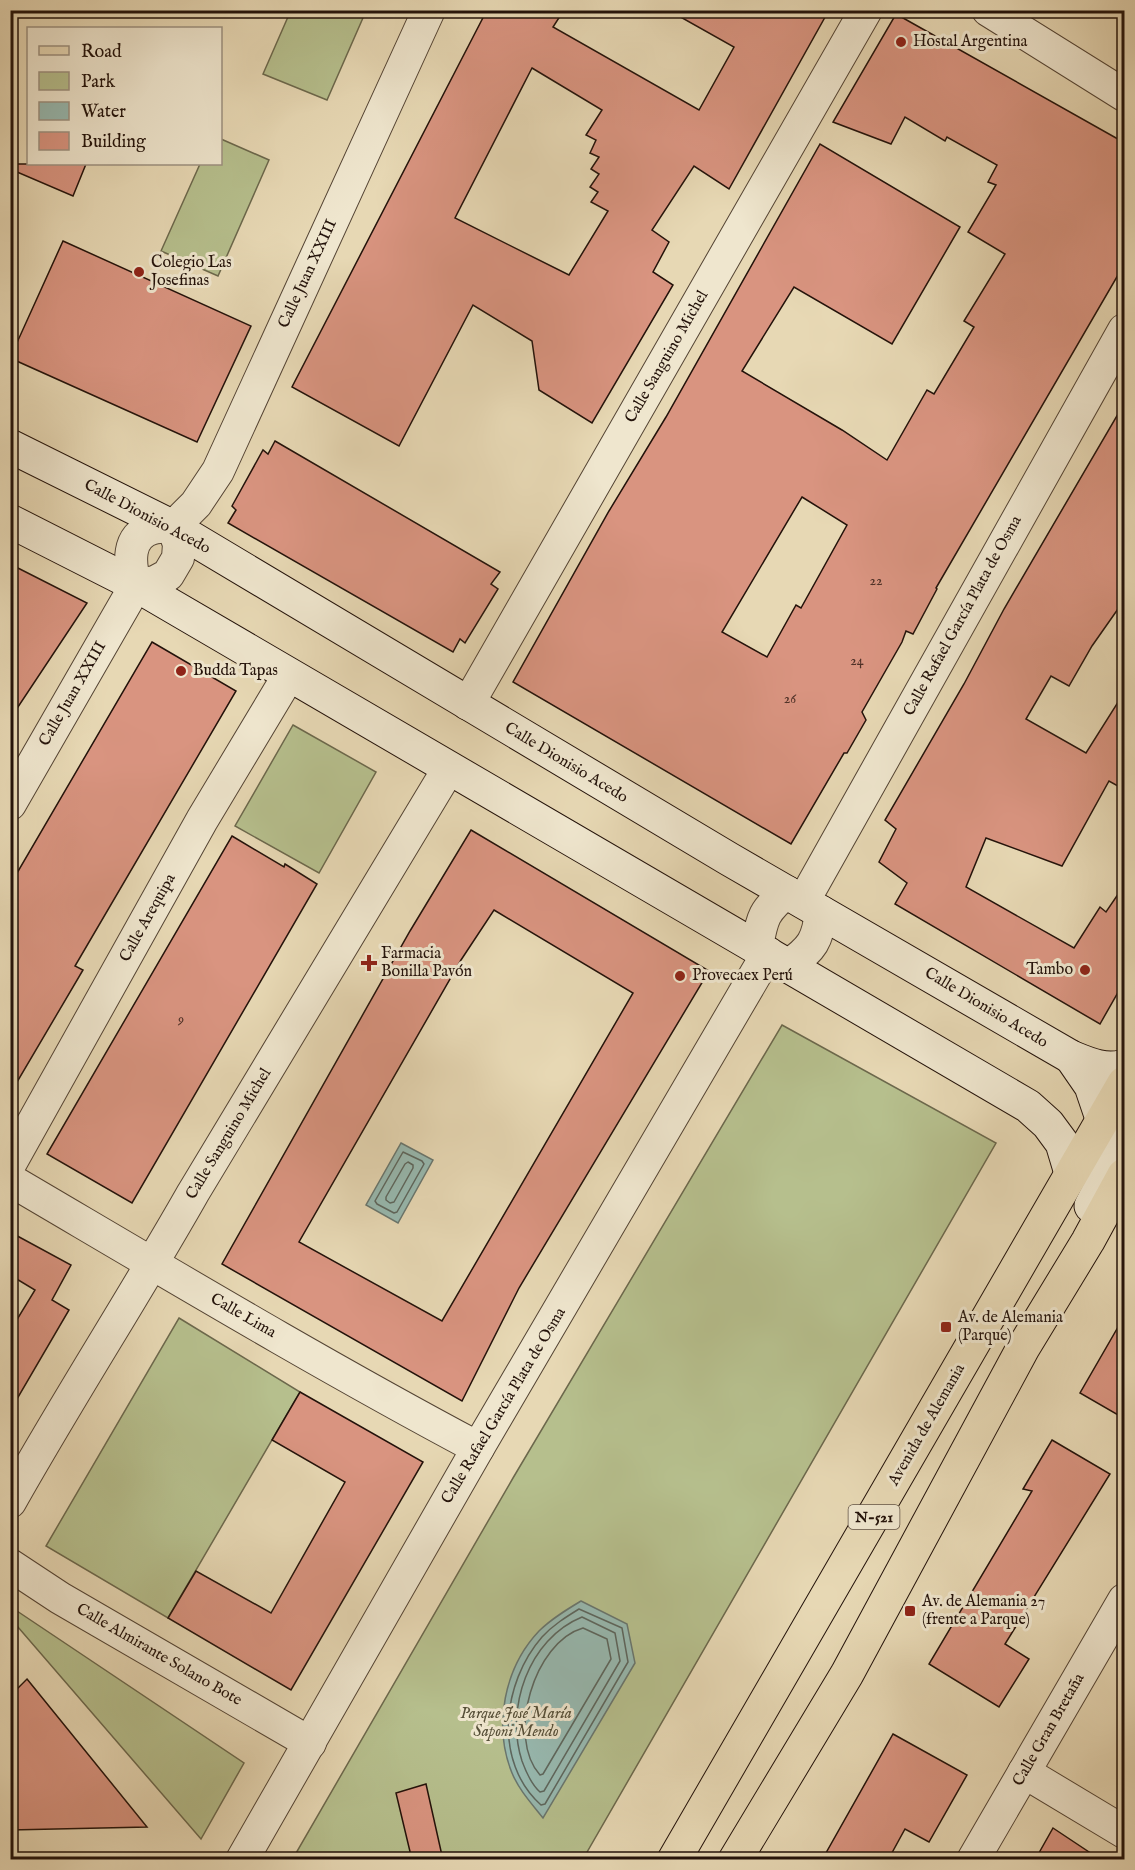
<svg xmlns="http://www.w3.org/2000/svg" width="1135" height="1870" font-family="'IM FELL English',serif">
<rect width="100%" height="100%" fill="#e7d8b4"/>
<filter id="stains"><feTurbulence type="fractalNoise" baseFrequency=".00333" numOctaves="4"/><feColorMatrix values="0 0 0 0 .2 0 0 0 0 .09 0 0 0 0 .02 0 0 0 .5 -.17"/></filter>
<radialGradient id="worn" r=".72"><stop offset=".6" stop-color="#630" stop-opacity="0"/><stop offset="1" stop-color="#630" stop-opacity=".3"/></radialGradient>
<g fill="#b6bf8d" stroke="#6c684c" stroke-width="1.5">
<path d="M 291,10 L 366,11 L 327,100 L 263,74 Z"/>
<path d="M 221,139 L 269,160 L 218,276 L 161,251 L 200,164 L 220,164 Z"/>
<path d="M 293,725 L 376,772 L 319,873 L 235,826 Z"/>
<path d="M 782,1025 L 996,1143 L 583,1859 L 292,1860 L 513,1478 Z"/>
<path d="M 179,1318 L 300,1392 L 168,1618 L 46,1546 Z"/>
<path d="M 17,1611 L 244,1763 L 201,1839 L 11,1619 L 11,1613 Z"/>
</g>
<g fill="#97b9b0" stroke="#69766e" stroke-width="1.5">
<path d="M 401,1143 L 433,1160 L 398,1223 L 366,1205 Z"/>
<path d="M 581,1601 L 627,1624 L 635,1663 L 543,1818 C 532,1804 519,1790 512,1773 C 493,1726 504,1668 539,1631 C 551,1619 566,1610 581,1601 Z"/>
</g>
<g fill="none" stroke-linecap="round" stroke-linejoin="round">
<g stroke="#5d665d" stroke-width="1.5">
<path d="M 403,1152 L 422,1161 L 424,1164 L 397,1212 L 394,1213 L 377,1204 L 375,1201 Z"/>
<path d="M 408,1162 L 413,1165 L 413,1168 L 394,1202 L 390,1203 L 386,1200 L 386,1197 L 405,1164 Z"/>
<path d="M 579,1609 L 622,1628 L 628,1662 L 545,1804 L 541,1805 C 493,1762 502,1683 542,1637 C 553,1625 566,1617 579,1609 Z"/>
<path d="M 582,1617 L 615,1633 L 620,1661 L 544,1791 L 540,1792 C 532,1785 526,1772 522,1761 C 505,1709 528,1639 582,1617 Z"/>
<path d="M 583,1628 L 607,1639 L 611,1659 L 543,1774 L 540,1775 C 506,1737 534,1642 583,1628 Z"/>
</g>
</g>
<g fill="#d99480" stroke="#23120a" stroke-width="1.5" fill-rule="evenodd">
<path d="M 487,10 L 564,10 L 553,27 L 699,110 L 734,47 L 668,10 L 829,10 L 729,189 L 694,166 L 652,230 L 669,242 L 653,272 L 673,285 L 592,423 L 539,390 L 532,341 L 473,305 L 399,446 L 292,387 ZM 532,68 L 602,110 L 586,135 L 596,140 L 590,153 L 599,157 L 591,169 L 599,174 L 590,187 L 598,192 L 591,202 L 608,211 L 569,275 L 455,218 Z"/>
<path d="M 896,14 L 1125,143 L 1125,263 L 936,588 L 937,589 L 913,634 L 906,631 L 902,642 L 862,712 L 866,720 L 847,753 L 844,753 L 791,844 L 513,682 L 609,511 L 666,417 L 820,144 L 960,227 L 892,344 L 794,287 L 742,371 L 842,430 L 887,460 L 927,390 L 934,394 L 974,327 L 964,321 L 1005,254 L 968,232 L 996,185 L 988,182 L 997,165 L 947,137 L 945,141 L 905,117 L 891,144 L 833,122 ZM 802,497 L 847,525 L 801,608 L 796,605 L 767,657 L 722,632 Z"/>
<path d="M 10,164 L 86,164 L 73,196 L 10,169 Z"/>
<path d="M 63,241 L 251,326 L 197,442 L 10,358 Z"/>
<path d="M 1125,402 L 1125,599 L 1092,646 L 1069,686 L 1051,676 L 1026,719 L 1086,753 L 1125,691 L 1125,790 L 1109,781 L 1062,866 L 986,838 L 966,887 L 1074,948 L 1100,907 L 1106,912 L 1125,884 L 1125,980 L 1100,1024 L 895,904 L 907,883 L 879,862 L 896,829 L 885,820 L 964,684 L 1004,609 Z"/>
<path d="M 275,441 L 500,572 L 491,584 L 498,589 L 465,643 L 460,639 L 453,652 L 228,523 L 236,510 L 232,506 L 263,450 L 268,454 Z"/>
<path d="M 10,564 L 87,603 L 10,719 Z"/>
<path d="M 152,642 L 236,691 L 75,966 L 83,970 L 10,1094 L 10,885 Z"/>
<path d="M 471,830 L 709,971 L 519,1288 L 462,1401 L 222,1264 L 410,931 ZM 494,910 L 633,993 L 442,1321 L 299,1242 L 461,960 Z"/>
<path d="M 232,836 L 284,867 L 285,864 L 317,884 L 132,1203 L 47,1154 Z"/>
<path d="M 10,1232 L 71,1265 L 52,1300 L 69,1310 L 10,1411 L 10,1331 L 35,1290 L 10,1275 Z"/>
<path d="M 1125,1315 L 1125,1419 L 1080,1393 Z"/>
<path d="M 300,1392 L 423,1462 L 291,1690 L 168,1618 L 196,1571 L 271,1613 L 345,1482 L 272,1440 Z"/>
<path d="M 1052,1440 L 1110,1474 L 1005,1644 L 1029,1659 L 999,1707 L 929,1664 L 1032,1491 L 1023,1489 Z"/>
<path d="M 27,1679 L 147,1827 L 10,1830 L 10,1696 Z"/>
<path d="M 893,1734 L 967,1775 L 929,1842 L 905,1829 L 888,1860 L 822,1860 Z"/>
<path d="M 426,1784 L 443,1860 L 412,1860 L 396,1793 Z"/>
<path d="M 1053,1828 L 1101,1860 L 1035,1860 Z"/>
</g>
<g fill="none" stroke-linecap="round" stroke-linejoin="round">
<defs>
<g id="minor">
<path d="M 988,10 L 1124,95"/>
<path d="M 136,585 C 129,565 126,535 153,528 C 159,526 166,527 173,527 L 196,504 L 218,471 L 429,10"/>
<path d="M 136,585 L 155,582 L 168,575 L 178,558 L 179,544 L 173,527"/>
<path d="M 468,704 L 866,10"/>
<path d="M 10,804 L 136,585"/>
<path d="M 803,902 L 1124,330"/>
<path d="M 757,946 C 762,918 764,910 787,892"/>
<path d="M 789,965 C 812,949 818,940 821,912"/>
<path d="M 10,1164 L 202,820 L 289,675"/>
<path d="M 10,1180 C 165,1271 320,1364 478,1448"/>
<path d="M 10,1502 C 69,1397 134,1297 193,1193 L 449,768"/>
<path d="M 10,1565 L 60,1598 L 310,1743"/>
<path d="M 1024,1772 L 1124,1832"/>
<path d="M 242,1860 L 478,1448 L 768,953"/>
<path d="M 973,1860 L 1124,1600"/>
</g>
<g id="secondary">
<path d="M 10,446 L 173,527 L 729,859 L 1071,1057 C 1088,1064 1106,1072 1124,1066"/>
<path d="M 10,521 L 136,585 L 1028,1106 L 1048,1124 L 1062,1143 L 1071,1173"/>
<path d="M 1071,1057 L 1091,1086 L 1111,1145 L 1112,1165 L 1091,1206"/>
</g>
<g id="primary">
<path d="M 674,1860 L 1124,1083"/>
<path d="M 735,1860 L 847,1674 L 1023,1348 L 1088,1241 L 1124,1175"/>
</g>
</defs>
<use href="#minor" stroke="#544434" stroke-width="34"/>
<use href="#secondary" stroke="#23120a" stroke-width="35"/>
<use href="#primary" stroke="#23120a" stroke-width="35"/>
<use href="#minor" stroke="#efe6ce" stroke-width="32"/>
<use href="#secondary" stroke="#efe6ce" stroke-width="33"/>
<use href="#primary" stroke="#e7d8b4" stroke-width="33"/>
</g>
<g fill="#8f2418" stroke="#efe6ce" stroke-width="2">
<circle cx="901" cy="42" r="6"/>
<circle cx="139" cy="272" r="6"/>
<circle cx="181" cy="671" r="6"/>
<path d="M366 954h6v6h6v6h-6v6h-6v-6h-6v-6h6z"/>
<circle cx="1085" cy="970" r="6"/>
<circle cx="680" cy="976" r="6"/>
<rect x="940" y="1321" width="12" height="12" rx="3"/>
<rect x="904" y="1605" width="12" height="12" rx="3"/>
</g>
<g text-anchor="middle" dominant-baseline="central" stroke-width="6" stroke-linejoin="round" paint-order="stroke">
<g font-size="14" fill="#503228">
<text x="876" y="581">22</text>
<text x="857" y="661">24</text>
<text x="790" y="699">26</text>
<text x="181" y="1020">9</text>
</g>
<rect fill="#efe6ce" stroke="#605245" stroke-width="1.5" x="848.5" y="1505" width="51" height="24" rx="4.5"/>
<g font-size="15" font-weight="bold" fill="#23120a">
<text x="874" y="1517">N-521</text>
</g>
<g font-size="16" fill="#23120a" stroke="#efe6ce" text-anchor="start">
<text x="913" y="42">Hostal Argentina</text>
<text x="151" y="263">Colegio Las<tspan x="151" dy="18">Josefinas</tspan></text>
<text x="193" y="671">Budda Tapas</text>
<text x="381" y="954">Farmacia<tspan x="381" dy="18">Bonilla Pavón</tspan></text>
<text x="1073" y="970" text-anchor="end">Tambo</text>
<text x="692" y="976">Provecaex Perú</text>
<text x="958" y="1318">Av. de Alemania<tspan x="958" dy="18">(Parque)</tspan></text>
<text x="922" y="1602">Av. de Alemania 27<tspan x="922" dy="18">(frente a Parque)</tspan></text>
</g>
<g font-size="16" fill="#23120a" stroke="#efe6ce">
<text transform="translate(308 274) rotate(-65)">Calle Juan XXIII</text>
<text transform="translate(667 357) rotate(-60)">Calle Sanguino Michel</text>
<text transform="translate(147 517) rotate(28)">Calle Dionisio Acedo</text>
<text transform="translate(963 616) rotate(-61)">Calle Rafael García Plata de Osma</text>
<text transform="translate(73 694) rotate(-60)">Calle Juan XXIII</text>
<text transform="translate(566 763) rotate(31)">Calle Dionisio Acedo</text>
<text transform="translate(148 918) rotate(-61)">Calle Arequipa</text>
<text transform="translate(986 1008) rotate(31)">Calle Dionisio Acedo</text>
<text transform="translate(229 1134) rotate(-59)">Calle Sanguino Michel</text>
<text transform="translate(243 1316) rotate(30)">Calle Lima</text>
<text transform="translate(504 1406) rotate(-59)">Calle Rafael García Plata de Osma</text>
<text transform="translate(927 1425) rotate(-60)">Avenida de Alemania</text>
<text transform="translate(159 1655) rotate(30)">Calle Almirante Solano Bote</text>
<text transform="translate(1049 1730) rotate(-60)">Calle Gran Bretaña</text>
</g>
<g font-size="16" font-style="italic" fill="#564f38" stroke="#efe6ce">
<text x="516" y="1714">Parque José María<tspan x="516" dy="18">Saponi Mendo</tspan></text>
</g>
</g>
<rect width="1135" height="1870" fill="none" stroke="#e7d8b4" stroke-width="36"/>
<rect x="12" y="12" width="1111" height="1846" fill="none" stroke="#23120a" stroke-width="3"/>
<rect x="18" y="18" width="1099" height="1834" fill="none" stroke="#23120a" stroke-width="1.5"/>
<rect x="27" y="27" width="195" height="138" fill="#efe6ce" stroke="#9d9180" stroke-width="1.5"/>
<rect x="39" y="46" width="30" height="9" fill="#e7d8b4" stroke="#9d9180" stroke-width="1.5"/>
<text x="81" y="57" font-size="18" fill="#23120a">Road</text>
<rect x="39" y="72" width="30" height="18" fill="#b6bf8d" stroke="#9d9180" stroke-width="1.5"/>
<text x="81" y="87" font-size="18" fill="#23120a">Park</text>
<rect x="39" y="102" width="30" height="18" fill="#97b9b0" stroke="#9d9180" stroke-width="1.5"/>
<text x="81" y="117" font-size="18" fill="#23120a">Water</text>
<rect x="39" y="132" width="30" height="18" fill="#d99480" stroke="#9d9180" stroke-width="1.5"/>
<text x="81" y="147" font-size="18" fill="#23120a">Building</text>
<rect width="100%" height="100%" filter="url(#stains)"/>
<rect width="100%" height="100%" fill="url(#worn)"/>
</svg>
